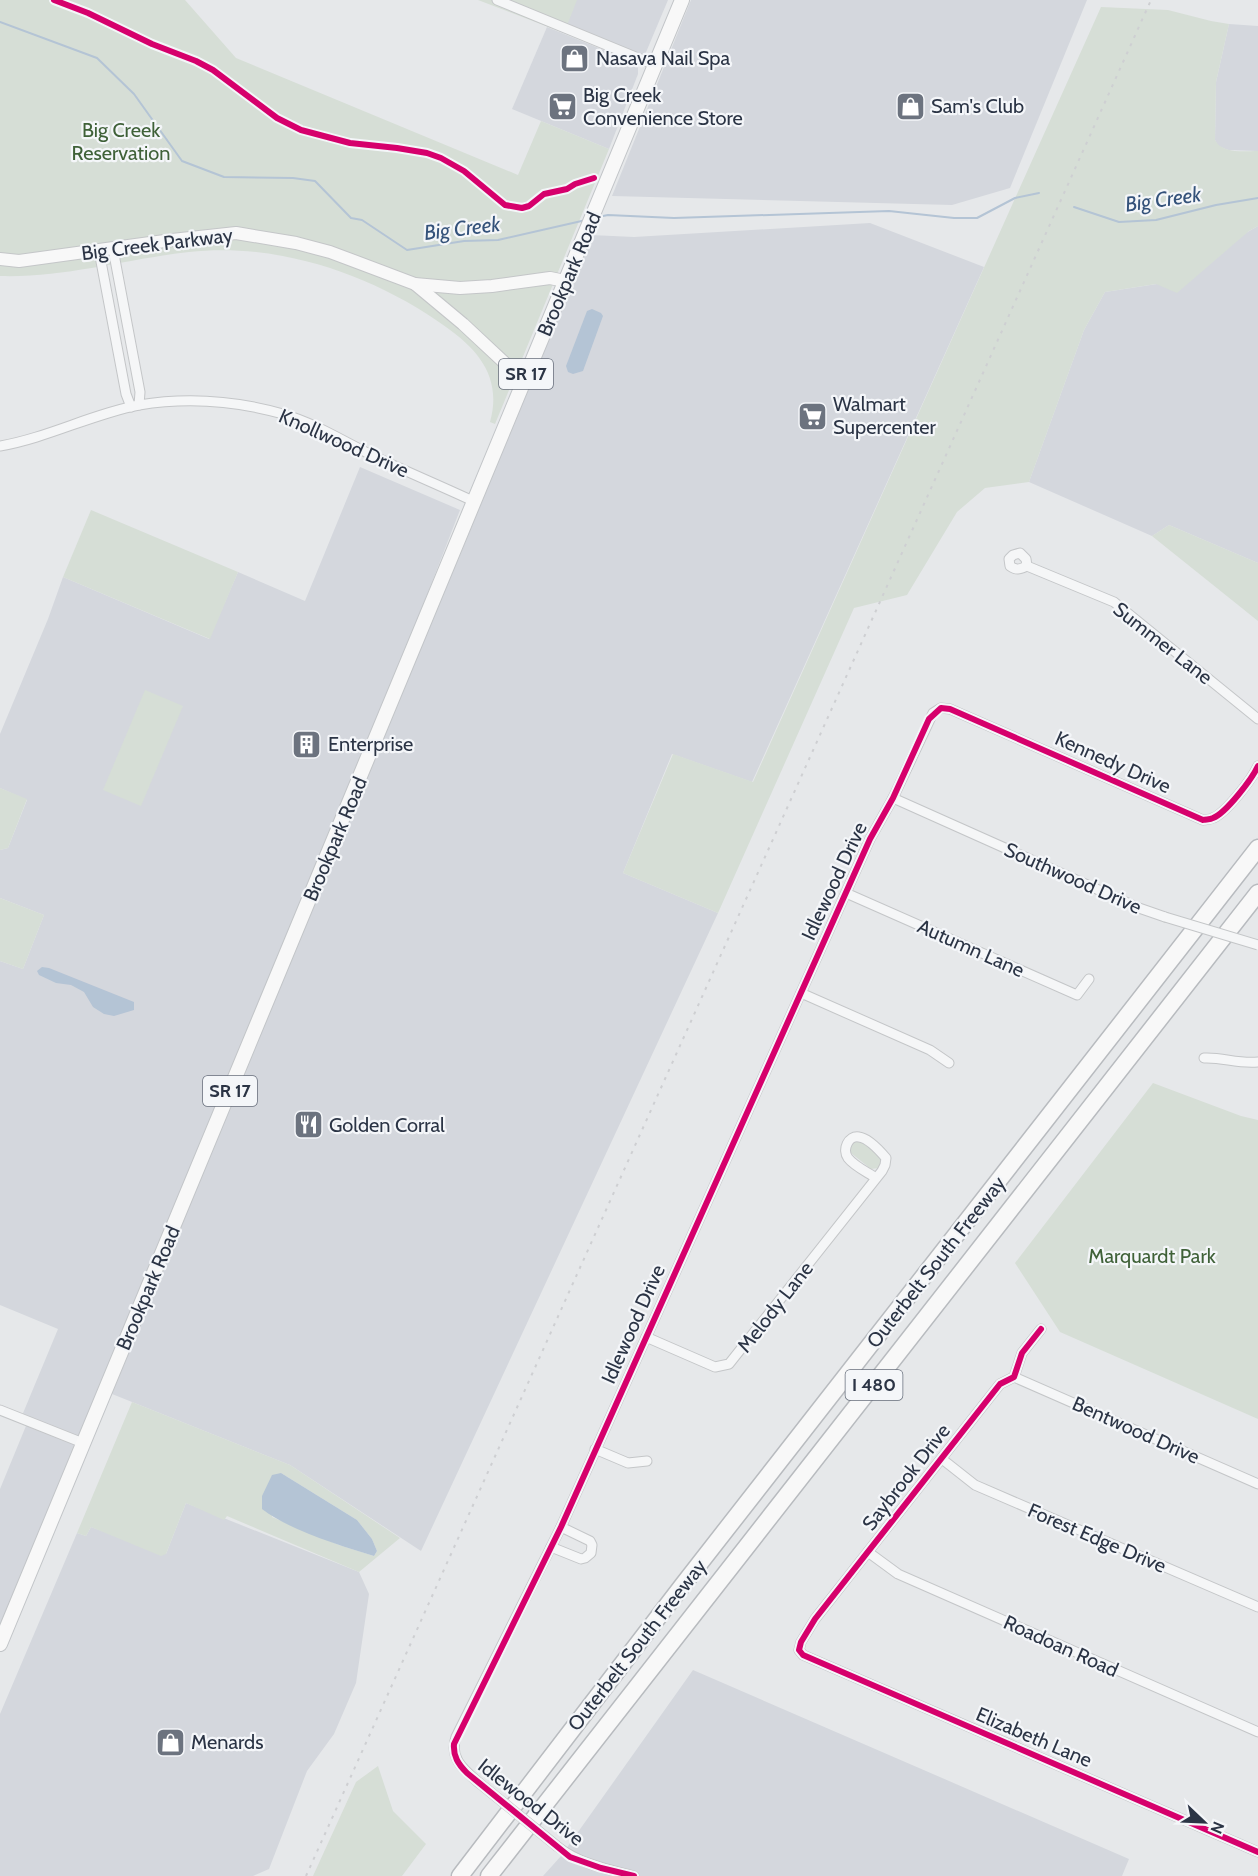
<svg xmlns="http://www.w3.org/2000/svg" width="1258" height="1876" font-family="Cabin,sans-serif">
<rect width="100%" height="100%" fill="#e6e8ea"/>
<g fill="#d4d7dd">
<path d="M 576,0 L 668,0 L 644,57 L 567,24 Z"/>
<path d="M 691,0 L 1087,0 L 1010,188 L 952,205 L 612,196 Z"/>
<path d="M 1229,24 L 1258,26 L 1258,151 L 1228,150 L 1218,146 L 1215,140 L 1216,82 Z"/>
<path d="M 547,27 L 633,62 L 638,68 L 638,74 L 609,149 L 512,109 Z"/>
<path d="M 870,223 L 984,267 L 752,782 L 672,754 L 623,873 L 718,913 L 421,1551 L 290,1465 L 112,1394 L 454,559 L 458,560 L 591,235 L 634,237 Z"/>
<path d="M 1258,226 L 1258,563 L 1169,525 L 1152,536 L 1029,482 L 1084,330 L 1105,292 L 1157,284 Z"/>
<path d="M 360,467 L 460,510 L 383,708 L 0,1633 L 0,1489 L 28,1421 L 21,1418 L 58,1329 L 0,1305 L 0,961 L 23,969 L 44,915 L 0,898 L 0,850 L 8,848 L 27,800 L 0,788 L 0,734 L 48,619 L 63,577 L 209,639 L 238,572 L 305,601 Z"/>
<path d="M 186,1503 L 359,1572 L 369,1594 L 356,1683 L 334,1734 L 307,1771 L 269,1869 L 253,1876 L 0,1876 L 0,1714 L 77,1533 L 86,1536 L 91,1527 L 166,1554 Z"/>
<path d="M 693,1670 L 1129,1859 L 1122,1876 L 543,1876 L 561,1856 Z"/>
</g>
<g fill="#d6ded6" fill-rule="evenodd">
<path d="M 0,0 L 185,0 L 236,58 L 518,175 L 541,121 L 609,149 L 495,424 L 490,422 C 502,379 480,351 446,327 C 374,275 279,242 189,252 C 126,259 64,278 0,276 Z"/>
<path d="M 478,0 L 577,0 L 564,33 Z"/>
<path d="M 1101,7 L 1168,10 L 1211,21 L 1229,24 L 1216,82 L 1215,140 C 1222,154 1243,151 1258,151 L 1258,226 L 1249,231 L 1177,293 L 1156,284 L 1105,292 L 1084,330 L 1029,482 L 985,488 L 957,512 L 907,595 L 854,608 L 718,913 L 623,873 L 673,754 L 753,782 Z"/>
<path d="M 91,510 L 238,572 L 210,639 L 63,577 Z"/>
<path d="M 1169,525 L 1258,563 L 1258,621 L 1152,536 Z"/>
<path d="M 145,690 L 183,706 L 141,806 L 103,790 Z"/>
<path d="M 0,788 L 27,799 L 8,848 L 0,850 Z"/>
<path d="M 0,898 L 44,915 L 23,969 L 0,961 Z"/>
<path d="M 1153,1083 L 1241,1116 L 1258,1120 L 1258,1419 L 1060,1332 L 1015,1263 Z"/>
<path d="M 855,1140 C 867,1141 878,1152 883,1163 L 879,1168 L 871,1169 L 851,1153 L 850,1147 Z"/>
<path d="M 132,1402 L 290,1465 L 400,1538 L 359,1572 L 227,1516 L 224,1520 L 186,1503 L 166,1554 L 161,1556 L 91,1527 L 86,1536 L 77,1533 ZM 281,1473 L 357,1520 L 372,1539 L 377,1551 L 374,1556 L 339,1545 L 272,1517 Z"/>
<path d="M 378,1766 L 393,1811 L 426,1844 L 402,1876 L 313,1876 L 356,1782 Z"/>
</g>
<g fill="#b4c4d5">
<path d="M 592,309 L 601,313 L 603,316 L 583,371 L 573,374 L 568,372 L 566,366 L 587,311 Z"/>
<path d="M 42,967 L 49,968 L 134,1002 L 134,1010 L 114,1016 L 104,1014 L 93,1007 L 84,992 L 71,985 L 56,983 L 39,975 L 37,971 Z"/>
<path d="M 281,1473 L 357,1520 L 372,1539 L 377,1551 L 374,1556 C 341,1546 289,1530 262,1509 L 262,1496 L 272,1475 Z"/>
</g>
<g fill="none" stroke-linecap="round" stroke-linejoin="round">
<g stroke="#b4c4d5" stroke-width="2">
<path d="M 0,22 L 97,58 L 134,94 L 182,161 L 224,177 L 293,178 L 315,181 L 351,218 L 362,220 L 407,250 L 464,241 L 498,240 L 586,220"/>
<path d="M 1074,207 L 1119,222 L 1156,220 L 1216,205 L 1258,198"/>
<path d="M 598,217 L 608,215 L 674,218 L 889,211 L 954,218 L 977,218 L 1015,198 L 1039,193"/>
</g>
<defs>
<g id="street">
<path d="M 497,0 L 655,65"/>
<path d="M 113,249 L 140,392 L 139,405"/>
<path d="M 99,251 L 126,394 L 131,407"/>
<path d="M 0,446 C 47,438 92,414 139,405 C 187,397 237,401 283,414 C 318,424 349,445 382,460 C 412,474 443,487 473,501"/>
<path d="M 1027,566 L 1026,559 L 1020,553 L 1013,555 L 1009,559 L 1010,566 C 1017,571 1020,569 1027,566 L 1114,602 L 1258,719"/>
<path d="M 893,798 L 1139,908 L 1165,917"/>
<path d="M 846,893 L 1077,995 L 1089,979"/>
<path d="M 801,993 L 930,1050 L 949,1063"/>
<path d="M 1204,1058 C 1223,1057 1237,1064 1258,1062"/>
<path d="M 1041,1329 L 1022,1353 L 1014,1377 L 1000,1384 L 815,1619 L 801,1642 L 799,1650 L 803,1655 L 1258,1852"/>
<path d="M 646,1337 L 715,1367 L 729,1364 L 882,1171 L 885,1165 L 886,1158 C 880,1151 868,1138 859,1137 C 848,1135 842,1150 848,1158 C 854,1166 867,1172 876,1178"/>
<path d="M 1014,1377 L 1258,1484"/>
<path d="M 0,1410 L 83,1443"/>
<path d="M 595,1449 L 628,1463 L 647,1461"/>
<path d="M 942,1459 L 975,1485 L 1258,1607"/>
<path d="M 551,1547 L 581,1559 L 585,1558 L 591,1553 L 592,1545 L 590,1541 L 561,1527"/>
<path d="M 868,1552 L 898,1574 L 1258,1732"/>
<path d="M 478,1782 C 463,1769 449,1758 456,1737 L 561,1527 L 870,839 L 893,798 L 933,713 L 941,708 L 950,709 L 1203,820 C 1206,819 1210,820 1213,818 C 1226,813 1252,779 1258,766"/>
<path d="M 558,1847 C 580,1864 607,1869 634,1876"/>
</g>
<g id="secondary">
<path d="M 0,259 L 19,261 L 172,240 L 236,233 L 296,243 L 330,252 L 415,284 L 460,288 L 492,286 L 550,278 L 565,281"/>
<path d="M 415,284 L 463,324 L 523,380"/>
</g>
<path id="primary" d="M 0,1644 L 682,0"/>
<g id="highway">
<path d="M 460,1876 L 682,1586 L 1258,848"/>
<path d="M 489,1876 L 1258,893"/>
</g>
</defs>
<use href="#street" stroke="#c4c6c8" stroke-width="11"/>
<use href="#secondary" stroke="#c4c6c8" stroke-width="14"/>
<use href="#primary" stroke="#c2c5c8" stroke-width="16"/>
<use href="#highway" stroke="#b8bbbf" stroke-width="19"/>
<use href="#street" stroke="#f5f6f7" stroke-width="9"/>
<use href="#secondary" stroke="#f8f8f8" stroke-width="12"/>
<use href="#primary" stroke="#f8f8f8" stroke-width="14"/>
<use href="#highway" stroke="#f8f8f8" stroke-width="16"/>
<path stroke="#cecfd2" stroke-width="2" stroke-dasharray="3 6" stroke-linecap="butt" d="M 306,1876 L 1151,0"/>
<defs>
<g id="street-bridge">
<path d="M 1165,917 L 1258,945"/>
<path d="M 478,1782 L 558,1847"/>
</g>
</defs>
<use href="#street-bridge" stroke="#c4c6c8" stroke-width="11" stroke-linecap="butt"/>
<use href="#street-bridge" stroke="#f5f6f7" stroke-width="9"/>
<defs>
<g id="cycleway">
<path d="M 54,0 L 88,13 L 152,44 L 196,61 L 213,70 L 277,118 L 301,130 L 350,143 L 397,148 L 427,153 L 441,158 L 464,171 L 505,205 L 522,208 L 529,206 L 544,194 L 567,189 L 575,184 L 594,178"/>
<path d="M 1041,1329 L 1022,1353 L 1014,1377 L 1000,1384 L 815,1619 L 801,1642 L 799,1650 L 803,1655 L 1258,1852"/>
<path d="M 634,1876 L 601,1868 L 570,1857 L 467,1773 C 458,1764 453,1756 454,1744 L 561,1527 L 870,839 L 893,798 L 929,719 L 941,708 L 950,709 L 1203,820 C 1206,819 1210,820 1213,818 C 1226,813 1252,779 1258,766"/>
</g>
</defs>
<use href="#cycleway" stroke="#f4f6f9" stroke-width="10"/>
<use href="#cycleway" stroke="#d6006c" stroke-width="6"/>
</g>
<defs>
<symbol id="shop-square" viewBox="-11 -11 22 22"><rect x="-9" y="-9" width="18" height="18" rx="4" fill="#6c737f" stroke="#f4f6f9"/><path d="M-5-2.5h2.3a2.7 3.5 0 0 1 5.4 0H5L5.5 6h-11ZM-1.5-2.5h3a1.5 2.3 0 0 0-3 0Z" fill="#fff"/></symbol>
<symbol id="supermarket-square" viewBox="-11 -11 22 22"><rect x="-9" y="-9" width="18" height="18" rx="4" fill="#6c737f" stroke="#f4f6f9"/><path d="M-6-5.5h2.5l.6 2H6L4.5 2H-2.5L-4.4-4H-6ZM-1.5 3.2a1.3 1.3 0 1 0 .1 0ZM3 3.2a1.3 1.3 0 1 0 .1 0Z" fill="#fff"/></symbol>
<symbol id="building-square" viewBox="-11 -11 22 22"><rect x="-9" y="-9" width="18" height="18" rx="4" fill="#6c737f" stroke="#f4f6f9"/><path d="M-4-6H4V6H1V3H-1V6H-4ZM-2.5-4.3h1.7v1.8h-1.7ZM.8-4.3h1.7v1.8H.8ZM-2.5-1h1.7V.8h-1.7ZM.8-1h1.7V.8H.8Z" fill="#fff"/></symbol>
<symbol id="restaurant-square" viewBox="-11 -11 22 22"><rect x="-9" y="-9" width="18" height="18" rx="4" fill="#6c737f" stroke="#f4f6f9"/><path d="M-5-6h1v4h1v-4h1v4h1v-4h1v5L-1.5 .5V6h-2V.5L-5-1ZM5-6V6H3V1.5H1.5Q1.5-4 5-6Z" fill="#fff"/></symbol>
</defs>
<g fill-rule="evenodd">
<use href="#shop-square" x="558" y="42" width="33" height="33"/>
<use href="#supermarket-square" x="546" y="90" width="33" height="33"/>
<use href="#shop-square" x="894" y="90" width="33" height="33"/>
<use href="#supermarket-square" x="796" y="400" width="33" height="33"/>
<use href="#building-square" x="290" y="728" width="33" height="33"/>
<use href="#restaurant-square" x="292" y="1108" width="33" height="33"/>
<use href="#shop-square" x="154" y="1726" width="33" height="33"/>
</g>
<g text-anchor="middle" dominant-baseline="central" stroke-width="4.5" stroke-linejoin="round" paint-order="stroke">
<g fill="#f4f6f9" stroke="#676e7b" stroke-width="1.5">
<rect x="499" y="359" width="54" height="30" rx="4.5"/>
<rect x="203" y="1076" width="54" height="30" rx="4.5"/>
<rect x="845.5" y="1370" width="57" height="30" rx="4.5"/>
</g>
<g font-size="18" font-weight="bold" fill="#2b3445">
<text x="526" y="374">SR 17</text>
<text x="230" y="1091">SR 17</text>
<text x="874" y="1385">I 480</text>
</g>
<g font-size="20" fill="#2b3445" stroke="#f4f6f9" text-anchor="start">
<text x="596" y="58">Nasava Nail Spa</text>
<text x="583" y="95">Big Creek<tspan x="583" dy="23">Convenience Store</tspan></text>
<text x="931" y="106">Sam's Club</text>
<text x="833" y="404">Walmart<tspan x="833" dy="23">Supercenter</tspan></text>
<text x="328" y="744">Enterprise</text>
<text x="329" y="1125">Golden Corral</text>
<text x="191" y="1742">Menards</text>
</g>
<g font-size="20" fill="#3f6138" stroke="#f4f6f9">
<text x="121" y="130">Big Creek<tspan x="121" dy="23">Reservation</tspan></text>
<text x="1152" y="1256">Marquardt Park</text>
</g>
<g font-size="20" fill="#2b3445" stroke="#f4f6f9">
<text transform="translate(157 244) rotate(-7)">Big Creek Parkway</text>
<text transform="translate(569 274) rotate(-67)">Brookpark Road</text>
<text transform="translate(344 443) rotate(24)">Knollwood Drive</text>
<text transform="translate(1163 643) rotate(38)">Summer Lane</text>
<text transform="translate(1113 762) rotate(24)">Kennedy Drive</text>
<text transform="translate(335 839) rotate(-67)">Brookpark Road</text>
<text transform="translate(1073 878) rotate(24)">Southwood Drive</text>
<text transform="translate(834 881) rotate(-65)">Idlewood Drive</text>
<text transform="translate(971 948) rotate(24)">Autumn Lane</text>
<text transform="translate(936 1262) rotate(-52)">Outerbelt South Freeway</text>
<text transform="translate(148 1288) rotate(-67)">Brookpark Road</text>
<text transform="translate(775 1307) rotate(-52)">Melody Lane</text>
<text transform="translate(633 1324) rotate(-66)">Idlewood Drive</text>
<text transform="translate(1136 1430) rotate(24)">Bentwood Drive</text>
<text transform="translate(906 1477) rotate(-52)">Saybrook Drive</text>
<text transform="translate(1097 1538) rotate(23)">Forest Edge Drive</text>
<text transform="translate(637 1645) rotate(-52)">Outerbelt South Freeway</text>
<text transform="translate(1061 1646) rotate(24)">Roadoan Road</text>
<text transform="translate(1034 1737) rotate(23)">Elizabeth Lane</text>
<text transform="translate(531 1802) rotate(38)">Idlewood Drive</text>
</g>
<g font-size="21" font-style="italic" fill="#34527a" stroke="#f4f6f9">
<text transform="translate(1163 199) rotate(-8)">Big Creek</text>
<text transform="translate(462 228) rotate(-7)">Big Creek</text>
</g>
</g>
<g transform="translate(1204 1822) rotate(113)" stroke="#f4f6f9" stroke-width="4.5" paint-order="stroke">
<path d="M0-4.5L10 22L0 15L-10 22Z" fill="#2b3445"/>
<text y="-9" font-size="16" font-weight="bold" text-anchor="middle" fill="#2b3445">N</text>
</g>
</svg>
